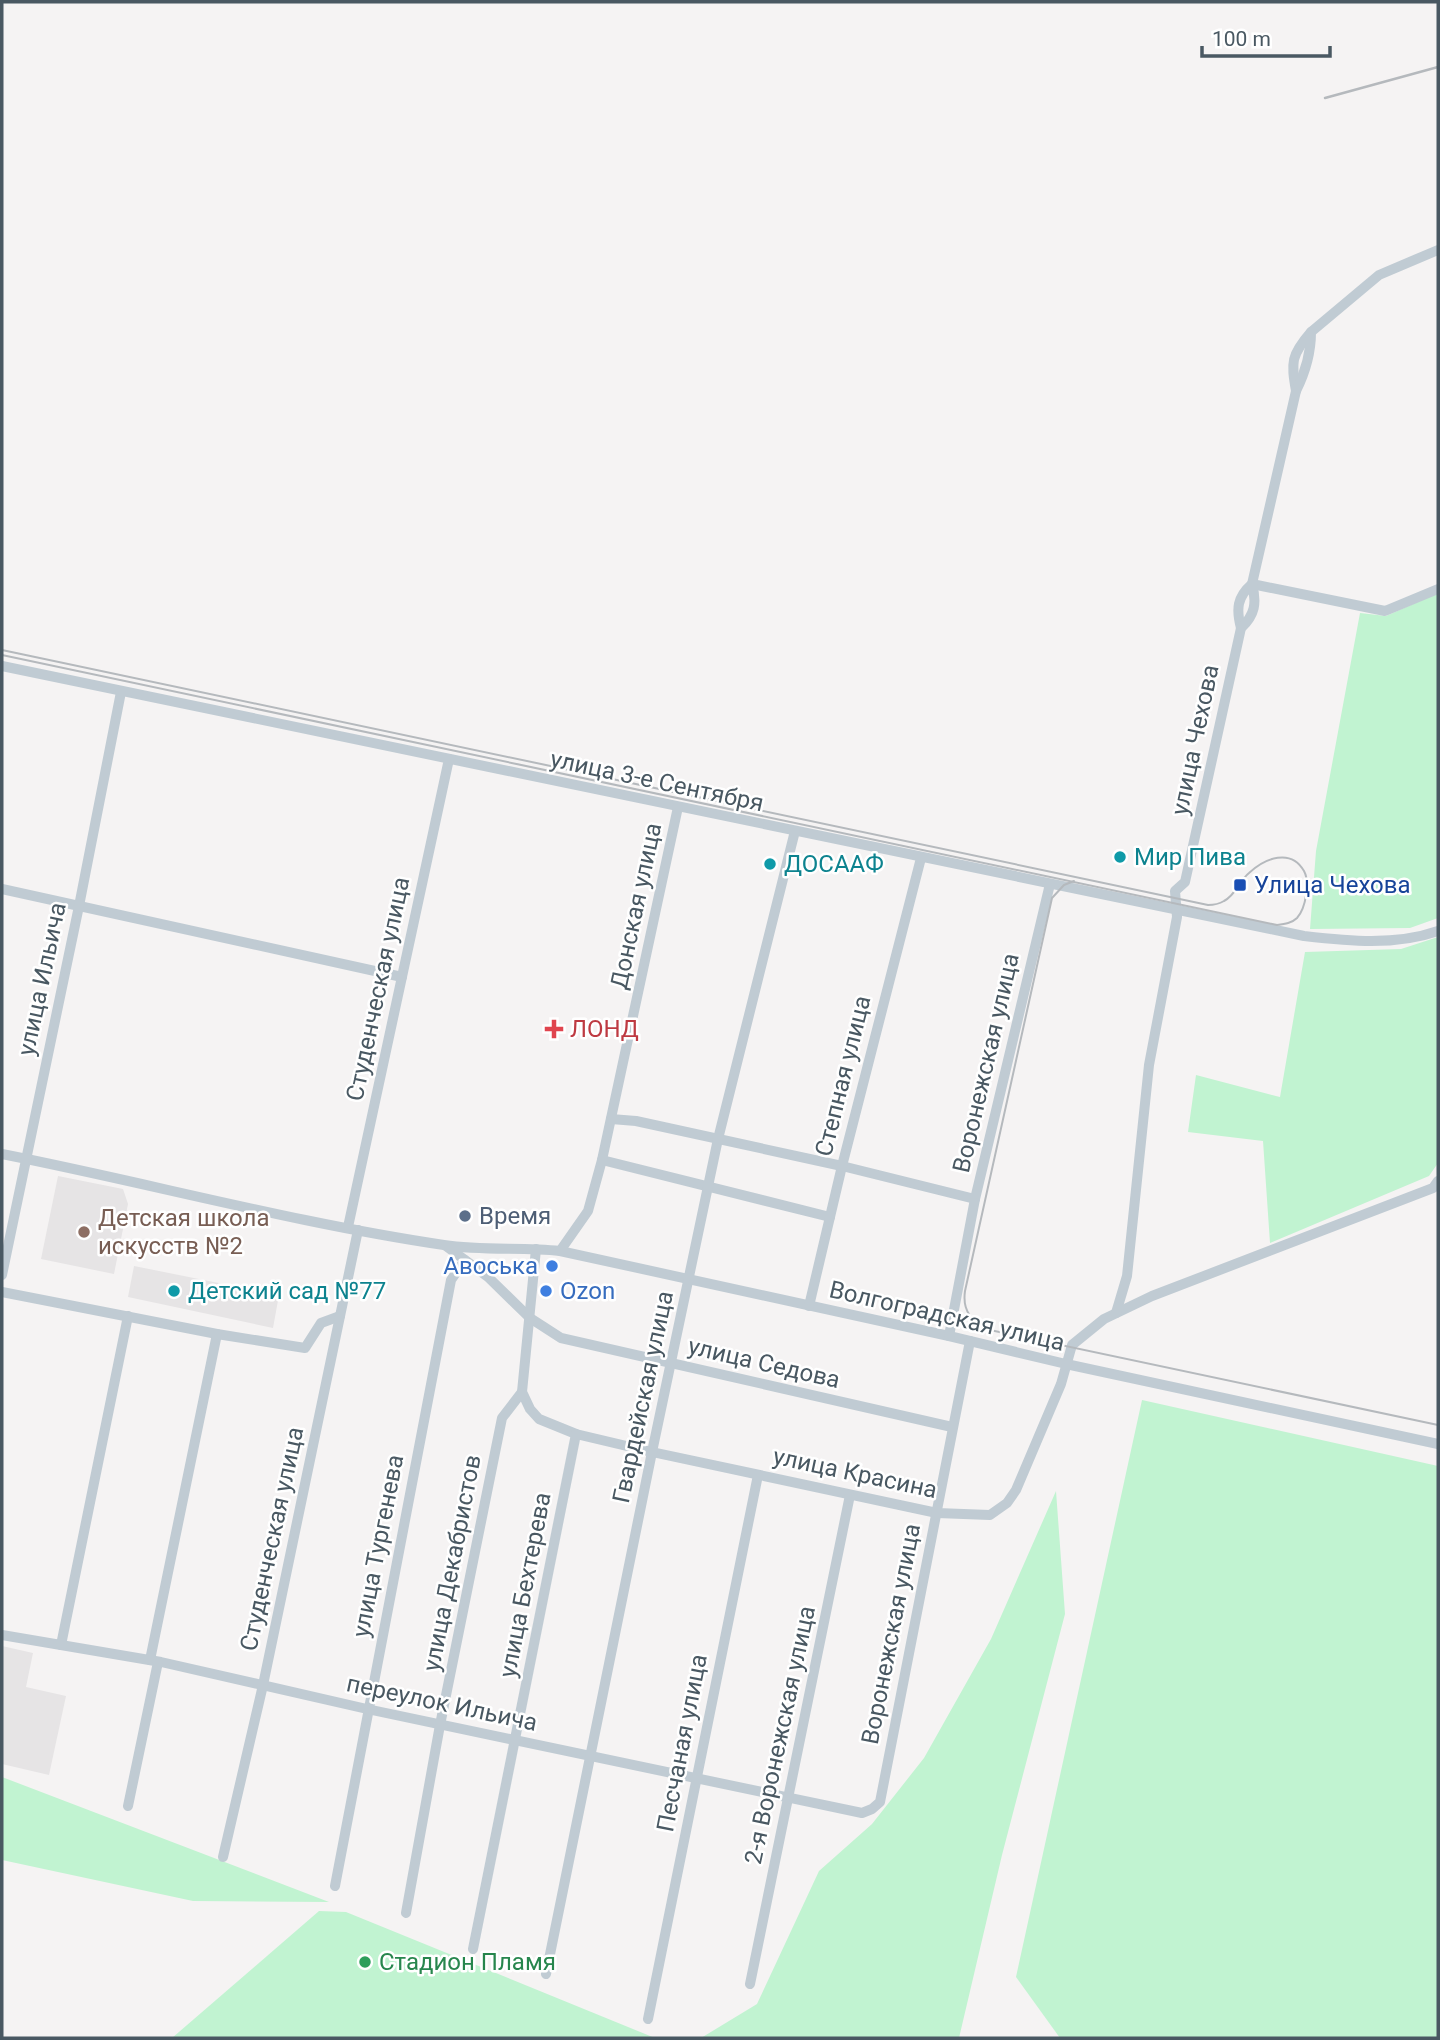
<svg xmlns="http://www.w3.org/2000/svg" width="1440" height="2040" font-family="Roboto,sans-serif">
<rect width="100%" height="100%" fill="#f5f3f3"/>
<g fill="#e6e4e5">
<path d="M 58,1176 L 123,1189 L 128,1204 L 114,1274 L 41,1259 Z"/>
<path d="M 134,1266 L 279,1295 L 273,1328 L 128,1297 Z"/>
<path d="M 2,1646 L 33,1653 L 26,1687 L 66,1696 L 49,1775 L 2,1764 Z"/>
</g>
<g fill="#c1f3d1">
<path d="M 1438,593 L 1438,918 L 1410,928 L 1310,929 L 1316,851 L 1360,613 L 1386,616 Z"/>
<path d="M 1438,937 L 1438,1163 L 1429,1176 L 1270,1243 L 1263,1141 L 1188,1132 L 1196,1075 L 1280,1097 L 1305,952 L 1401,949 Z"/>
<path d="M 1142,1400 L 1438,1466 L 1438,2038 L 1060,2038 L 1016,1977 Z"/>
<path d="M 1056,1491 L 1065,1614 L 1002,1855 L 959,2038 L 701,2038 L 757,2004 L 819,1871 L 872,1824 L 924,1758 L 991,1639 Z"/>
<path d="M 2,1777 L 329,1902 L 193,1901 L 2,1860 Z"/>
<path d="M 319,1911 L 346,1912 L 655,2038 L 172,2038 Z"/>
</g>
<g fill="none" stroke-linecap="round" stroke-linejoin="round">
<g stroke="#c0cbd3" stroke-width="10">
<path d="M 1296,391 C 1291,362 1291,355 1311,332"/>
<path d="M 1241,628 C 1236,609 1237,597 1252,584 L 1385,611 L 1438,589"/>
<path d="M 2,666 L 1304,936 C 1348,941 1395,946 1438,931"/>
<path d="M 2,889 L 402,977"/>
<path d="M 611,1119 L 636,1121 L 842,1166 L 975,1199"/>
<path d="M 2,1154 C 149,1183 295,1223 444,1245 C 483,1251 521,1247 560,1251 L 949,1336 L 1066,1364 L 1438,1444"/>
<path d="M 602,1160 L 830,1217"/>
<path d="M 348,1227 L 449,759"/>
<path d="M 446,1246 L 488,1277 L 530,1318 L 561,1338 L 952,1427"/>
<path d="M 536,1249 L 522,1392 L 530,1409 L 539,1419 L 576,1434 L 652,1452 L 937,1513 L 990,1515 L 1007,1503 L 1016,1490 L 1061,1384 L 1072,1345 L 1104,1319 L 1152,1296 L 1433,1188 L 1438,1181"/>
<path d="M 560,1251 L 588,1211 L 602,1160 L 678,807"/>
<path d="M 2,1275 L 79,906 L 121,692"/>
<path d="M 2,1292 L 217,1334 L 305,1348 L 321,1323 L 340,1316"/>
<path d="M 809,1306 L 842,1166 L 921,858"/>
<path d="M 1116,1313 L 1127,1276 L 1149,1065 L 1177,917 L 1175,891 L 1185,882 L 1241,628 C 1255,615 1257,603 1252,584 L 1296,391 C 1306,371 1311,353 1311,332 L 1379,275 L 1438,250"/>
<path d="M 949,1336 L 975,1199 L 1050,884"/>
<path d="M 2,1635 L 161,1662 L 367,1709 L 862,1813 L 872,1809 L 880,1802 L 970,1341"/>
<path d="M 61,1645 L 128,1316"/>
<path d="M 150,1660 L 217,1334"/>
<path d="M 128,1806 L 158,1662"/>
<path d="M 223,1857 L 263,1685 L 358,1230"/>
<path d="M 335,1886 L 451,1280 L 465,1260"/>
<path d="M 406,1913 L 440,1725 L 502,1418 L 522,1392"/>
<path d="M 473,1949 L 576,1434"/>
<path d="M 546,1974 L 652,1452 L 718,1139 L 795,831"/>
<path d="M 750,1984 L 850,1495"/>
<path d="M 648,2019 L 758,1475"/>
</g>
<g stroke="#b5b9bd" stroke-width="2">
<path d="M 2,650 L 1208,905 C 1213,905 1219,904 1224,901 C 1236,895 1239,881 1249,873 C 1265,858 1291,848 1304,871 C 1310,882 1306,908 1297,918 C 1292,923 1285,924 1277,925 L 2,655"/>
<path d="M 1074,881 L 1064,885 L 1052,898 L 965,1291 C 962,1312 972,1321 990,1330 L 1438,1425"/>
</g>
<path stroke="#b5b9bd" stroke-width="2.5" d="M 1325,98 L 1438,67"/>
</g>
<g fill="#0f9aa8" stroke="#fff" stroke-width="2.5">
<circle cx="1120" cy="857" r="7"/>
<circle cx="770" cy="864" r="7"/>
<circle cx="174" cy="1291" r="7"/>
</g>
<rect fill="#1a4fb4" stroke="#fff" stroke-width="2.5" x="1233" y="878" width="14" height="14" rx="3.5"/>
<path fill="#e0444e" stroke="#fff" stroke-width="2.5" d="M550.5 1018.5h7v7h7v7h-7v7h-7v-7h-7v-7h7z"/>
<circle fill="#5c6f8a" stroke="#fff" stroke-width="2.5" cx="465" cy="1216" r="7"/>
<circle fill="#8d6e63" stroke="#fff" stroke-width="2.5" cx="84" cy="1232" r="7"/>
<g fill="#3f7fe0" stroke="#fff" stroke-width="2.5">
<circle cx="552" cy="1266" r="7"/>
<circle cx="546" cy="1291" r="7"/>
</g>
<circle fill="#2e9e5b" stroke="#fff" stroke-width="2.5" cx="365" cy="1962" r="7"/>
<g text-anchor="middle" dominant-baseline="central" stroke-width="5" stroke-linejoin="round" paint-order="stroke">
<g font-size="24" fill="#495862" stroke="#fff">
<text transform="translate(1195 740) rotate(-78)">улица Чехова</text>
<text transform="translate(657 781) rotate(12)">улица 3-е Сентября</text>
<text transform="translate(636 906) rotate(-78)">Донская улица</text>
<text transform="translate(42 979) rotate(-78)">улица Ильича</text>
<text transform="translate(378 989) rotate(-78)">Студенческая улица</text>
<text transform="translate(986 1063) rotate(-77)">Воронежская улица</text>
<text transform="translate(843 1076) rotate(-76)">Степная улица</text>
<text transform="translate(947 1316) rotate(13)">Волгоградская улица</text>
<text transform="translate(764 1363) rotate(13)">улица Седова</text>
<text transform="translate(643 1397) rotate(-78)">Гвардейская улица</text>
<text transform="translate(855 1473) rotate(12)">улица Красина</text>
<text transform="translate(272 1539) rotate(-78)">Студенческая улица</text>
<text transform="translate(378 1546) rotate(-79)">улица Тургенева</text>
<text transform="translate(452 1563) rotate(-79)">улица Декабристов</text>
<text transform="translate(525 1585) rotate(-79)">улица Бехтерева</text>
<text transform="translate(891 1634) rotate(-79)">Воронежская улица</text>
<text transform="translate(442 1703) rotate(12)">переулок Ильича</text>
<text transform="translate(780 1735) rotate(-78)">2-я Воронежская улица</text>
<text transform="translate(682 1743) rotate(-79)">Песчаная улица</text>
</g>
<g font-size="24" fill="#0d838f" stroke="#fff" text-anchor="start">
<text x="1134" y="857">Мир Пива</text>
<text x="784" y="864">ДОСААФ</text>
<text x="188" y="1291">Детский сад №77</text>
</g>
<g font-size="24" fill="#164399" stroke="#fff" text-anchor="start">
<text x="1254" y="885">Улица Чехова</text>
</g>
<g font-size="24" fill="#be3a42" stroke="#fff" text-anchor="start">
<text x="570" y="1029">ЛОНД</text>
</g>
<g font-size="24" fill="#4e5e75" stroke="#fff" text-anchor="start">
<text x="479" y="1216">Время</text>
</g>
<g font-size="24" fill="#785e54" stroke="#fff" text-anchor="start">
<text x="98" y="1218">Детская школа<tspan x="98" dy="28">искусств №2</tspan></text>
</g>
<g font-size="24" fill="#366cbe" stroke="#fff" text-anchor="end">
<text x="538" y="1266">Авоська</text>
<text x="560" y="1291" text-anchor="start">Ozon</text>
</g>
<g font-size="24" fill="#27864d" stroke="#fff" text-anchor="start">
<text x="379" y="1962">Стадион Пламя</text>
</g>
</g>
<rect width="1440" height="2040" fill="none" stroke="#495862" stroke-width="7"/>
<path d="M1202 46v10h128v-10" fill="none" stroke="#495862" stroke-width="3.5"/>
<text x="1212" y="46" font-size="21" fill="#495862" stroke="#ffffff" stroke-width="5" paint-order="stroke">100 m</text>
</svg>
